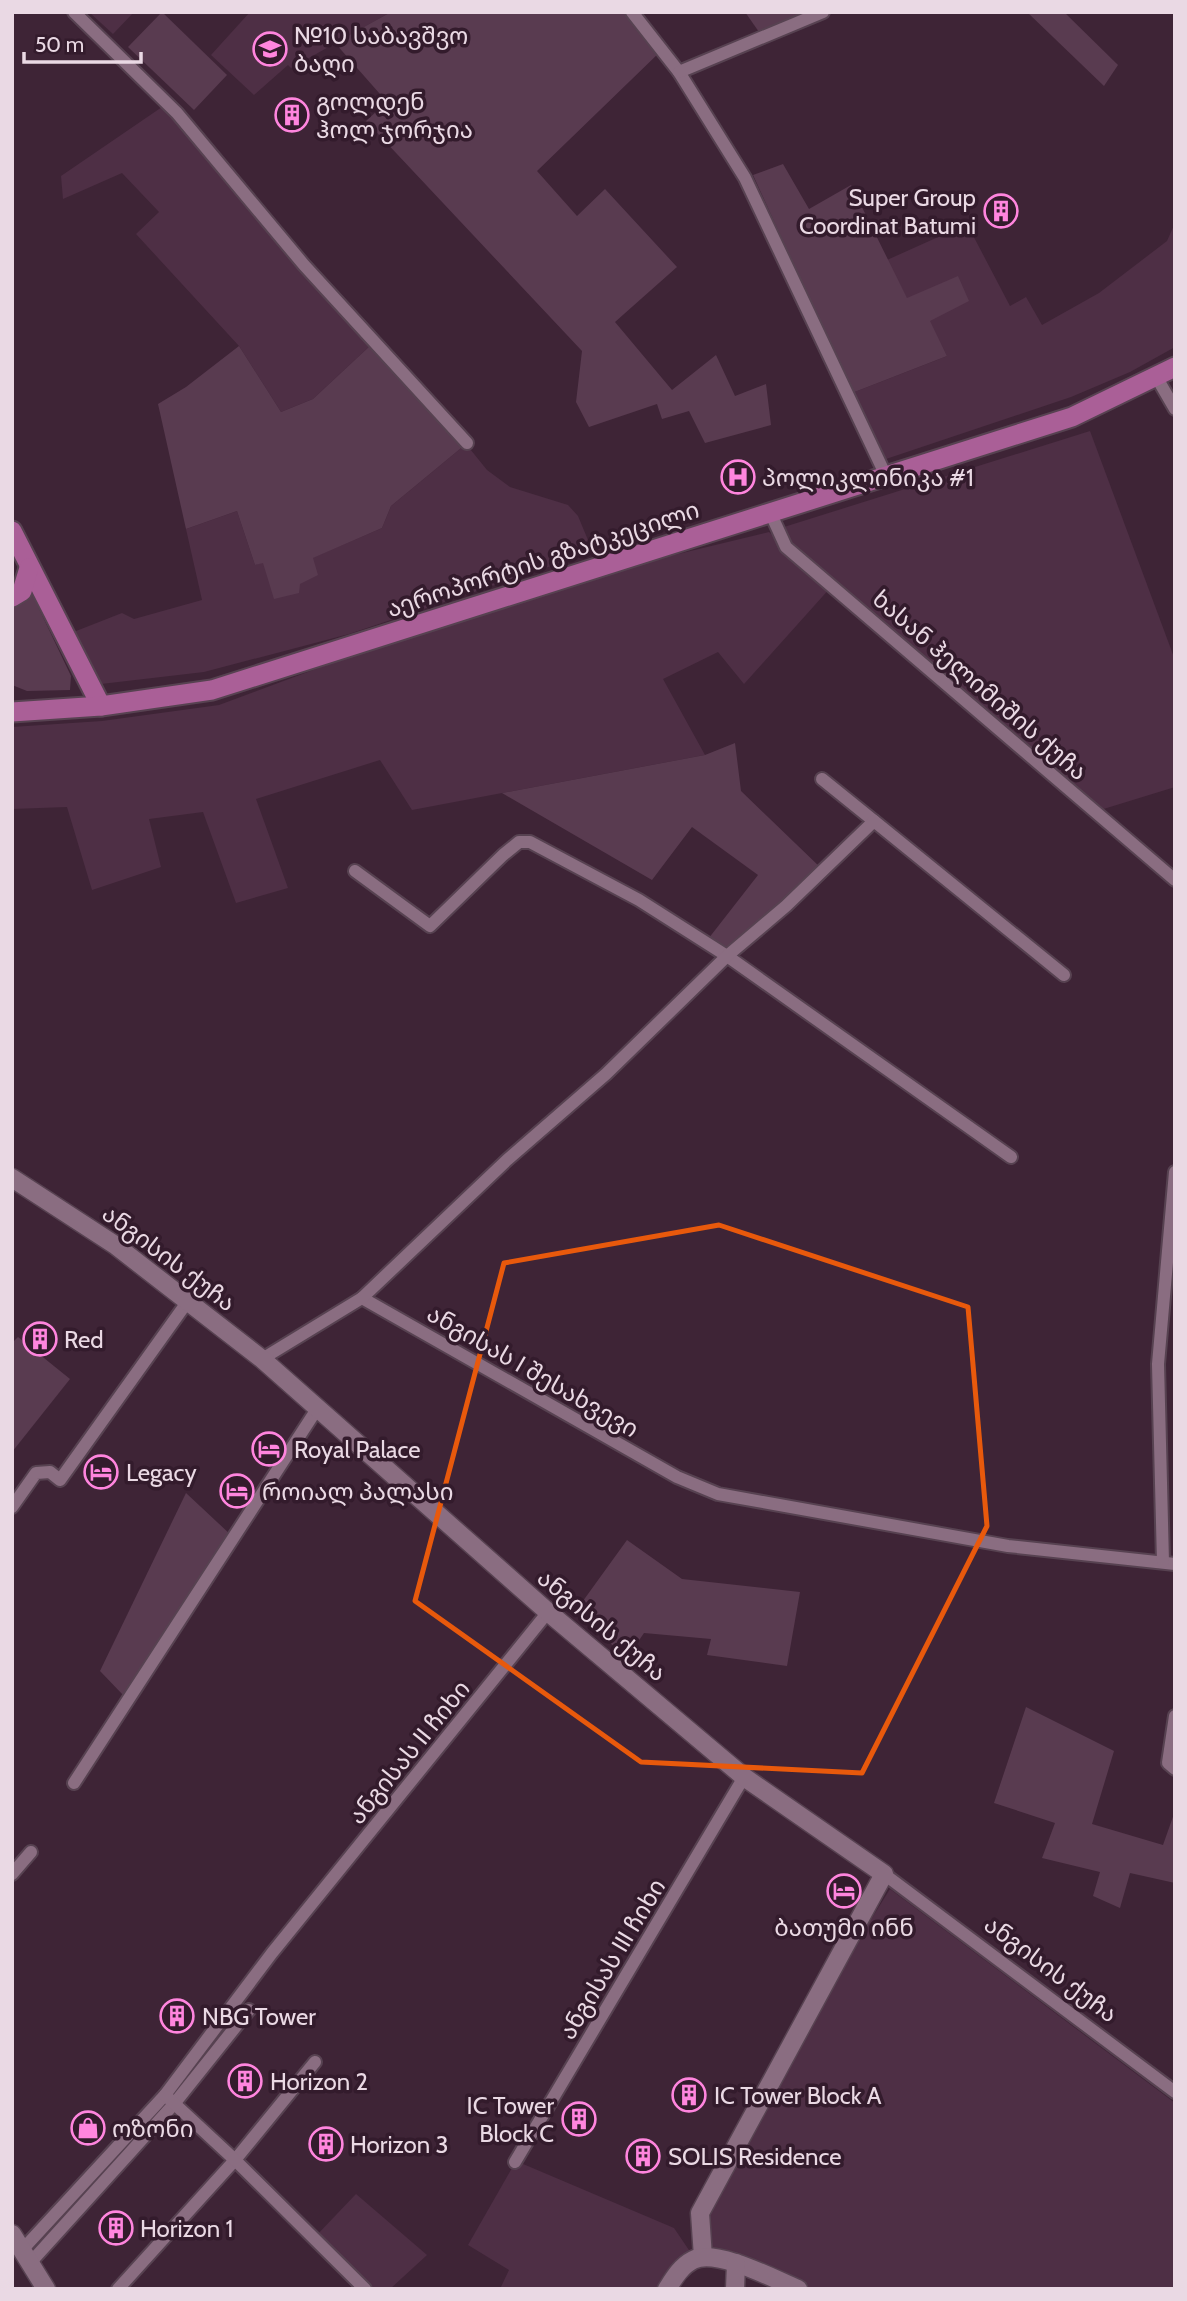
<svg xmlns="http://www.w3.org/2000/svg" width="1187" height="2301" font-family="Cabin,'Noto Sans Georgian',sans-serif">
<rect width="100%" height="100%" fill="#3e2436"/>
<g fill="#4e2f45">
<path d="M 89,12 L 134,12 L 113,34 Z"/>
<path d="M 250,12 L 391,12 L 291,68 L 288,65 L 254,95 L 211,55 Z"/>
<path d="M 162,107 L 372,344 L 313,399 L 281,412 L 239,346 L 136,234 L 159,212 L 122,173 L 63,199 L 61,176 Z"/>
<path d="M 1175,223 L 1175,347 L 1130,372 L 1071,397 L 886,459 L 852,393 L 947,356 L 929,321 L 958,277 L 907,299 L 887,260 L 967,224 L 1010,306 L 1026,297 L 1042,325 L 1099,293 L 1167,241 Z"/>
<path d="M 1090,431 L 1175,660 L 1175,787 L 1097,811 L 789,544 L 784,527 Z"/>
<path d="M 466,444 L 487,470 L 510,487 L 568,505 L 578,516 L 593,552 L 349,634 L 204,672 L 101,684 L 71,633 L 122,613 L 134,619 L 202,600 L 186,529 L 237,511 L 255,565 L 263,562 L 300,584 L 312,558 L 382,528 L 391,506 Z"/>
<path d="M 769,532 L 831,587 L 744,684 L 718,652 L 663,679 L 705,755 L 412,810 L 380,760 L 256,799 L 288,888 L 236,903 L 203,812 L 149,819 L 161,867 L 92,890 L 67,807 L 12,809 L 12,727 L 102,721 L 219,705 L 525,591 Z"/>
<path d="M 890,1889 L 1175,2103 L 1175,2289 L 798,2289 L 703,2257 L 700,2213 L 765,2089 Z"/>
<path d="M 516,2161 L 674,2228 L 695,2259 L 667,2289 L 500,2289 L 509,2270 L 468,2245 Z"/>
<path d="M 356,2194 L 427,2255 L 390,2289 L 370,2289 L 316,2236 Z"/>
</g>
<g fill="#593b50">
<path d="M 162,12 L 227,75 L 194,110 L 128,47 Z"/>
<path d="M 391,12 L 632,12 L 662,50 L 537,171 L 577,216 L 605,189 L 677,267 L 615,322 L 672,390 L 716,355 L 735,396 L 766,384 L 771,425 L 705,443 L 689,411 L 662,419 L 657,404 L 589,427 L 576,402 L 582,351 L 366,121 L 387,102 L 335,43 Z"/>
<path d="M 745,12 L 807,12 L 759,32 Z"/>
<path d="M 1027,12 L 1064,12 L 1118,65 L 1104,86 Z"/>
<path d="M 783,164 L 809,209 L 851,185 L 907,298 L 958,276 L 969,301 L 930,321 L 947,356 L 852,393 L 753,175 Z"/>
<path d="M 372,344 L 466,444 L 391,506 L 382,528 L 313,558 L 318,575 L 300,584 L 299,593 L 274,599 L 263,563 L 255,565 L 237,511 L 186,529 L 158,404 L 186,387 L 239,346 L 281,412 L 313,399 Z"/>
<path d="M 31,592 L 71,676 L 70,690 L 27,691 L 12,685 L 12,608 L 23,603 Z"/>
<path d="M 735,743 L 741,791 L 823,870 L 727,956 L 705,943 L 758,875 L 692,827 L 652,880 L 502,793 L 705,755 Z"/>
<path d="M 18,1337 L 70,1379 L 12,1452 L 12,1343 Z"/>
<path d="M 186,1493 L 232,1536 L 124,1696 L 100,1671 Z"/>
<path d="M 627,1540 L 682,1579 L 800,1592 L 787,1666 L 707,1655 L 711,1639 L 644,1633 L 627,1658 L 575,1612 Z"/>
<path d="M 1026,1707 L 1114,1751 L 1092,1824 L 1163,1845 L 1175,1811 L 1175,1883 L 1130,1873 L 1120,1908 L 1093,1896 L 1100,1872 L 1042,1858 L 1055,1823 L 994,1803 Z"/>
</g>
<g fill="none" stroke-linecap="round" stroke-linejoin="round">
<defs>
<g id="street">
<path d="M 74,12 L 177,113 L 304,265 L 467,443"/>
<path d="M 632,12 L 679,72 L 745,178 L 886,476"/>
<path d="M 679,72 L 823,12"/>
<path d="M 1157,378 L 1175,409"/>
<path d="M 770,512 L 786,547 L 1175,880"/>
<path d="M 822,779 L 874,821"/>
<path d="M 355,871 L 430,926 L 503,855 L 519,842 L 530,842 L 639,900 L 727,956 L 1011,1157"/>
<path d="M 362,1298 L 677,1477 L 718,1494 L 1008,1546 L 1175,1564"/>
<path d="M 262,1359 L 362,1298 L 507,1160 L 606,1074 L 727,956 L 786,906 L 874,821 L 1064,975"/>
<path d="M 12,1507 L 36,1473 L 50,1472 L 60,1480 L 188,1301"/>
<path d="M 1163,1562 L 1158,1364 L 1175,1172"/>
<path d="M 1175,1716 L 1168,1763 L 1175,1769"/>
<path d="M 74,1783 L 317,1409"/>
<path d="M 12,1874 L 31,1852"/>
<path d="M 884,1874 L 1175,2092"/>
<path d="M 515,2162 L 744,1777"/>
<path d="M 23,2249 L 165,2095"/>
<path d="M 31,2262 L 174,2104 L 249,2010"/>
<path d="M 118,2289 L 235,2160 L 315,2062"/>
<path d="M 365,2289 L 235,2160 L 165,2095 L 272,1953 L 548,1612"/>
</g>
<g id="secondary">
<path d="M 12,1178 L 115,1245 L 262,1359 L 548,1612 L 744,1777 L 884,1874 L 700,2213 L 703,2257"/>
<path d="M 12,2234 L 46,2289"/>
<path d="M 667,2289 C 674,2278 681,2266 693,2260 C 716,2248 774,2279 798,2289"/>
<path d="M 735,2289 L 736,2263"/>
</g>
<g id="primary">
<path d="M 12,531 L 101,706"/>
<path d="M 12,597 L 22,591 L 29,568"/>
<path d="M 12,712 L 101,706 L 212,690 L 1072,417 L 1175,367"/>
</g>
</defs>
<use href="#street" stroke="#574251" stroke-width="16"/>
<use href="#secondary" stroke="#574251" stroke-width="21"/>
<use href="#primary" stroke="#574251" stroke-width="23"/>
<use href="#street" stroke="#8a6d81" stroke-width="12"/>
<use href="#secondary" stroke="#8a6d81" stroke-width="18"/>
<use href="#primary" stroke="#aa5f97" stroke-width="19"/>
</g>
<path fill="none" stroke="#e8590c" stroke-width="5" stroke-linejoin="round" d="M 719,1225 L 968,1307 L 987,1526 L 862,1773 L 641,1762 L 415,1601 L 504,1263 Z"/>
<defs>
<symbol id="school-ring" viewBox="-11 -11 22 22"><circle r="9.5" fill="#331b2c" stroke="#ff85de" stroke-width="1.5"/><path d="M0-5L7-2L0 1L-7-2ZM-4 1L0 2.5L4 1V4Q0 6-4 4Z" fill="#ff85de"/></symbol>
<symbol id="building-ring" viewBox="-11 -11 22 22"><circle r="9.5" fill="#331b2c" stroke="#ff85de" stroke-width="1.5"/><path d="M-4-6H4V6H1V3H-1V6H-4ZM-2.5-4.3h1.7v1.8h-1.7ZM.8-4.3h1.7v1.8H.8ZM-2.5-1h1.7V.8h-1.7ZM.8-1h1.7V.8H.8Z" fill="#ff85de"/></symbol>
<symbol id="hospital-ring" viewBox="-11 -11 22 22"><circle r="9.5" fill="#331b2c" stroke="#ff85de" stroke-width="1.5"/><path d="M-5-5h3v3.5h4V-5h3V5h-3V1.5h-4V5h-3Z" fill="#ff85de"/></symbol>
<symbol id="hotel-ring" viewBox="-11 -11 22 22"><circle r="9.5" fill="#331b2c" stroke="#ff85de" stroke-width="1.5"/><path d="M-6-4.5h1.5V1H6V5H4.5V3h-9V5H-6ZM-4 0a1.8 1.8 0 1 1 3.6 0ZM.5 0V-2.5h3Q6-2.5 6 0Z" fill="#ff85de"/></symbol>
<symbol id="shop-ring" viewBox="-11 -11 22 22"><circle r="9.5" fill="#331b2c" stroke="#ff85de" stroke-width="1.5"/><path d="M-5-2.5h2.3a2.7 3.5 0 0 1 5.4 0H5L5.5 6h-11ZM-1.5-2.5h3a1.5 2.3 0 0 0-3 0Z" fill="#ff85de"/></symbol>
</defs>
<g fill-rule="evenodd">
<use href="#school-ring" x="251" y="30" width="38" height="38"/>
<use href="#building-ring" x="273" y="96" width="38" height="38"/>
<use href="#building-ring" x="982" y="192" width="38" height="38"/>
<use href="#hospital-ring" x="719" y="458" width="38" height="38"/>
<use href="#building-ring" x="21" y="1320" width="38" height="38"/>
<use href="#hotel-ring" x="250" y="1430" width="38" height="38"/>
<use href="#hotel-ring" x="82" y="1453" width="38" height="38"/>
<use href="#hotel-ring" x="218" y="1472" width="38" height="38"/>
<use href="#hotel-ring" x="825" y="1872" width="38" height="38"/>
<use href="#building-ring" x="158" y="1997" width="38" height="38"/>
<use href="#building-ring" x="226" y="2062" width="38" height="38"/>
<use href="#building-ring" x="670" y="2076" width="38" height="38"/>
<use href="#building-ring" x="560" y="2100" width="38" height="38"/>
<use href="#shop-ring" x="69" y="2109" width="38" height="38"/>
<use href="#building-ring" x="307" y="2125" width="38" height="38"/>
<use href="#building-ring" x="624" y="2137" width="38" height="38"/>
<use href="#building-ring" x="97" y="2209" width="38" height="38"/>
</g>
<g text-anchor="middle" dominant-baseline="central" stroke-width="7" stroke-linejoin="round" paint-order="stroke">
<g font-size="24" fill="#ead9e4" stroke="#331b2c" text-anchor="start">
<text x="294" y="35">№10 საბავშვო<tspan x="294" dy="28">ბაღი</tspan></text>
<text x="316" y="101">გოლდენ<tspan x="316" dy="28">ჰოლ ჯორჯია</tspan></text>
<text x="976" y="197" text-anchor="end">Super Group<tspan x="976" dy="28">Coordinat Batumi</tspan></text>
<text x="762" y="477">პოლიკლინიკა #1</text>
<text x="64" y="1339">Red</text>
<text x="294" y="1449">Royal Palace</text>
<text x="126" y="1472">Legacy</text>
<text x="262" y="1491">როიალ პალასი</text>
<text x="844" y="1927" text-anchor="middle">ბათუმი ინნ</text>
<text x="202" y="2016">NBG Tower</text>
<text x="270" y="2081">Horizon 2</text>
<text x="714" y="2095">IC Tower Block A</text>
<text x="554" y="2105" text-anchor="end">IC Tower<tspan x="554" dy="28">Block C</tspan></text>
<text x="112" y="2128">ოზონი</text>
<text x="350" y="2144">Horizon 3</text>
<text x="668" y="2156">SOLIS Residence</text>
<text x="140" y="2228">Horizon 1</text>
</g>
<g font-size="24" fill="#ead9e4" stroke="#331b2c">
<text transform="translate(543 559) rotate(-18)">აეროპორტის გზატკეცილი</text>
<text transform="translate(980 685) rotate(41)">ხასან ჰელიმიშის ქუჩა</text>
<text transform="translate(169 1258) rotate(37)">ანგისის ქუჩა</text>
<text transform="translate(533 1371) rotate(30)">ანგისას I შესახვევი</text>
<text transform="translate(602 1625) rotate(40)">ანგისის ქუჩა</text>
<text transform="translate(409 1752) rotate(-51)">ანგისას II ჩიხი</text>
<text transform="translate(612 1959) rotate(-59)">ანგისას III ჩიხი</text>
<text transform="translate(1051 1969) rotate(37)">ანგისის ქუჩა</text>
</g>
</g>
<rect width="1187" height="2301" fill="none" stroke="#ead9e4" stroke-width="28"/>
<path d="M24 52v10h117v-10" fill="none" stroke="#ead9e4" stroke-width="3.5"/>
<text x="35" y="52" font-size="21" fill="#ead9e4" stroke="#331b2c" stroke-width="5" paint-order="stroke">50 m</text>
</svg>
